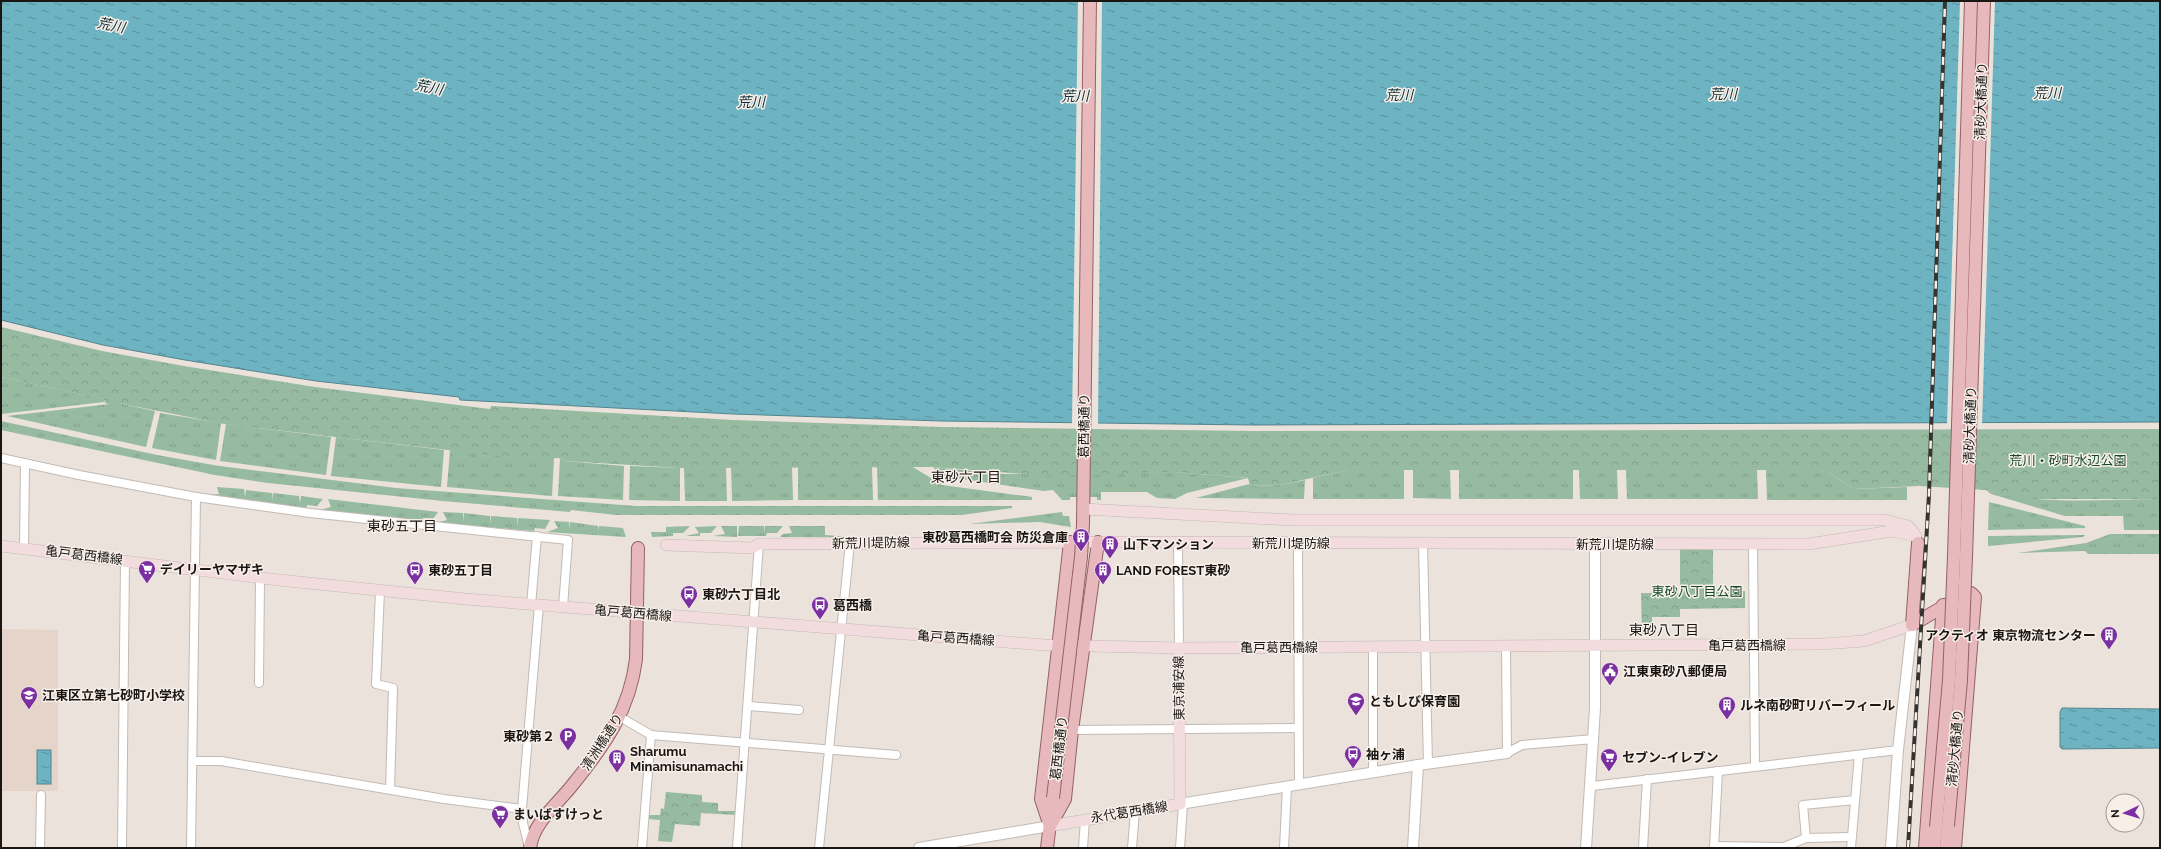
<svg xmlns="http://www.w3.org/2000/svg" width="2161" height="849" font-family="Raleway,'Noto Sans JP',sans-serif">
<defs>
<pattern id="grass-tufts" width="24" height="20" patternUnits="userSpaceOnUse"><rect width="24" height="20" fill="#96bba0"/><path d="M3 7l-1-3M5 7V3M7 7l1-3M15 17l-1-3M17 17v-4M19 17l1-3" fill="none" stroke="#81a089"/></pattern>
<pattern id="park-crowns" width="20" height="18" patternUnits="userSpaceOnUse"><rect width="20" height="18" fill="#96bba0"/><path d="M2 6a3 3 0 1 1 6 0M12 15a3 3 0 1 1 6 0" fill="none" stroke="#81a089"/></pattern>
<pattern id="water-ripples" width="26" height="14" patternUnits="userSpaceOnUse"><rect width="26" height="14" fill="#6db3c1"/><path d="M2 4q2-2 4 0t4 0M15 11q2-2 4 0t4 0" fill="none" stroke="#59919c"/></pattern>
</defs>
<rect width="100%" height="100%" fill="#ebe2dc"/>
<path fill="#e4d4c9" d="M 1,629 L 58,630 L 58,791 L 1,791 Z"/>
<g fill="url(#grass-tufts)">
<path d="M 1,377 L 105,399 L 104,402 L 1,414 Z"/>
<path d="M 118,403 L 155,411 L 146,447 L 7,416 Z"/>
<path d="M 160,413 L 221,423 L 216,460 L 152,448 Z"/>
<path d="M 1,421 L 157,455 L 219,466 L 396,488 L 636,506 L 1012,506 L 1012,508 L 962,515 L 616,515 L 571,510 L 570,512 L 443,501 L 268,483 L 215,475 L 1,430 Z"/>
<path d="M 226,424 L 331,437 L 326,475 L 220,461 Z"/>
<path d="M 336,437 L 444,450 L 441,487 L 331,476 Z"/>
<path d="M 450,450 L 554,458 L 552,496 L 447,487 Z"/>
<path d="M 560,458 L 564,461 L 624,466 L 623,500 L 558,496 Z"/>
<path d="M 630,466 L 680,468 L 680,501 L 629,500 Z"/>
<path d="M 731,466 L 792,467 L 793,500 L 732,501 Z"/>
<path d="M 872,466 L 873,500 L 798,500 L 798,467 Z"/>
<path d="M 877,466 L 913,467 L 942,485 L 1032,497 L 1032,500 L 878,500 Z"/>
<path d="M 726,467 L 727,501 L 685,501 L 684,468 Z"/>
<path d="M 933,467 L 1003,474 L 1174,472 L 1248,478 L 1187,493 L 1175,499 L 1157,498 L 1147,492 L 1101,492 L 1101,500 L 1097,500 L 1097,497 L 1070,497 L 1070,500 L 1062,500 L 1053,490 L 1044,491 L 942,476 Z"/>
<path d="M 1348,470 L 1404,470 L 1404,499 L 1313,499 L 1313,478 Z"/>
<path d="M 1413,470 L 1450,470 L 1451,499 L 1413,498 Z"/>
<rect x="1459" y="470" width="114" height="29"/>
<path d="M 1579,470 L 1617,470 L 1618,499 L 1580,499 Z"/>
<path d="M 1626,470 L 1757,470 L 1758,499 L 1627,499 Z"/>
<path d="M 1766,470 L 1822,470 L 1828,472 L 1853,489 L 1907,487 L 1907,500 L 1767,500 Z"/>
<path d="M 1305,480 L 1304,499 L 1196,498 L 1249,484 L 1250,486 L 1280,485 Z"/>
<path d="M 217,487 L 244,489 L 245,497 L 246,490 L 272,493 L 272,501 L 273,493 L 299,496 L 300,503 L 301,496 L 323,499 L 317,506 L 307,505 L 307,508 L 205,495 L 219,494 Z"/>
<path d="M 1986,490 C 2042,506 2103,499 2160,499 L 2160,530 L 2124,530 L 2123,516 L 2065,516 L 1991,494 Z"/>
<path d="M 328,499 L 438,512 L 433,519 L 423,518 L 422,521 L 320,510 L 331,507 Z"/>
<path d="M 1989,502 L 2085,526 L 2085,528 L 1988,530 Z"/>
<path d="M 443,512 L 463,513 L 463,522 L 464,513 L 490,516 L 490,524 L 491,516 L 517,518 L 517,526 L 518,518 L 550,520 L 545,529 L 535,528 L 534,531 L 435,523 L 447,520 Z"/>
<path d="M 1062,512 L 1063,516 L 1069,516 L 1071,527 L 1040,522 L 969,524 Z"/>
<path d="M 554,521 L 569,522 L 569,529 L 570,522 L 598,526 L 599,531 L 599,526 L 623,528 L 626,537 L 547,532 L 558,528 Z"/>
<path d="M 690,526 L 683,533 L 673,533 L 673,536 L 652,537 L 651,532 L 666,532 L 666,527 Z"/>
<path d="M 717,526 L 711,533 L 700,533 L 700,536 L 686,536 L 699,533 L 695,527 Z"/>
<path d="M 721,526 L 737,526 L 737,537 L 713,536 L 725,534 Z"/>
<path d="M 739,526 L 764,526 L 765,533 L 765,526 L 783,526 L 777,533 L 767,533 L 766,536 L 738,536 Z"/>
<path d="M 789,526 L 825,526 L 825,535 L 850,537 L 780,537 L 783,534 L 792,533 Z"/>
<path d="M 2110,534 L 2160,534 L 2160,554 L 2088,554 L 2085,551 L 2018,553 L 2086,543 Z"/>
<path d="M 2085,535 L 2083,537 L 1988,546 L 1988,536 Z"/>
</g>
<g fill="url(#park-crowns)">
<path d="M 1,327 L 102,351 L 184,366 L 315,387 L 490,409 L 491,406 L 733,420 L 941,427 L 1253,431 L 2160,429 L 2160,499 L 2034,499 L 2012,497 L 1986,490 L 1919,486 L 1853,489 L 1828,472 L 1822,470 L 1348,470 L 1280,485 L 1250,486 L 1248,478 L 1174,472 L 1053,476 L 933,467 L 680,468 L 564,461 L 562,459 L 558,458 L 534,460 L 224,424 L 118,403 L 112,405 L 105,403 L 104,399 L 1,377 Z"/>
<path d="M 1680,548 L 1713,548 L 1713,591 L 1745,591 L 1745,608 L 1680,609 L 1680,617 L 1652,617 L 1652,634 L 1642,635 L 1641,593 L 1680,593 Z"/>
<path d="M 666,792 L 702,795 L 702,802 L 718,803 L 718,811 L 737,811 L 737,815 L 701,813 L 700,826 L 675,824 L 672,842 L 658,841 L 660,820 L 649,819 L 649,815 L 660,815 L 661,808 L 664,809 Z"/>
</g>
<g fill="url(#water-ripples)" stroke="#54848d">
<path d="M 1,1 L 2160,1 L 2160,422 L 1253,425 L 941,421 L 733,414 L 460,400 L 459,397 L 316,381 L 185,360 L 103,345 L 1,320 Z"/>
<path d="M 2062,708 L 2160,709 L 2160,748 L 2062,749 L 2060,747 L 2060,712 Z"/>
<rect x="37" y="750" width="14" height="34"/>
</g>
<g fill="#ebe2dc">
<path d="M 1078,1 L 1102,1 L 1098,425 L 1072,424 Z"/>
<path d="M 1960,1 L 1995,1 L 1982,425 L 1947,425 Z"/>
</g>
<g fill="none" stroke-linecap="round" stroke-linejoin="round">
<defs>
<g id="minor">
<path d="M 1,458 L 79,475 L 196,497 L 191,848"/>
<path d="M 196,497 L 310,513 L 568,540 L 563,607"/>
<path d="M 1178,543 L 1179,648"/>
<path d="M 1298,543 L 1299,784"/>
<path d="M 1423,543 L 1428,764"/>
<path d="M 1753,544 L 1755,766"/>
<path d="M 24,548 L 25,463"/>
<path d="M 380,591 L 376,684 L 393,688 L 390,790"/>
<path d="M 531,605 L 537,536"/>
<path d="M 1506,646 L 1507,753 L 1522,745 L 1594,739"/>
<path d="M 259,683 L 260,578"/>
<path d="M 748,706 L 799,710"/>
<path d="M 620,717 L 651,735 L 896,755"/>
<path d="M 1072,730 L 1298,728"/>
<path d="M 192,761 L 221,761 L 444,799 L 522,809"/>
<path d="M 1373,773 L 1373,646"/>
<path d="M 1592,786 L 1898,750"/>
<path d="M 1806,838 L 1803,805 L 1855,800"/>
<path d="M 1714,846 L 1784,847 L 1806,838 L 1851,837"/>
<path d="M 529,847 L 523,823 L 522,809 L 539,605"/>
<path d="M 40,848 L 41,795"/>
<path d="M 122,848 L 125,560"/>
<path d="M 642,848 L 651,735"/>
<path d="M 737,848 L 759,544"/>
<path d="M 819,848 L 850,543"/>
<path d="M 1083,848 L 1085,820"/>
<path d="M 1132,848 L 1135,811"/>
<path d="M 1180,848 L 1183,804"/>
<path d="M 1284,848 L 1287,787"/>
<path d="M 1643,848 L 1647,779"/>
<path d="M 1714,848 L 1718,771"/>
<path d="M 1851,848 L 1859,755"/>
</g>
<g id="tertiary">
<path d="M 1180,804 L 1418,765 L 1507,753"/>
<path d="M 919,848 L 1050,826"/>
<path d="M 1413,848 L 1418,765"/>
<path d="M 1586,848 L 1595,708 L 1595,544"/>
<path d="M 1891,848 L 1898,750 L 1912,625"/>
</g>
<g id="secondary">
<path d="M 1083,509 L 1293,520 L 1885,520 L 1908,526 L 1914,533"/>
<path d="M 666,545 L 752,548 L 759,544 L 1098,542 L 1809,544 L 1892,531 L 1916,536"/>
<path d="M 1,546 L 279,580 L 465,599 L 1045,645 L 1179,648 L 1822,644 L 1864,641 L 1912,625"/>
<path d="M 1050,826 L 1180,804 L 1179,648"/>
</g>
<g id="primary">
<path d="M 1083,524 L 1090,1"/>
<path d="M 1954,556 L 1971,1"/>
<path d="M 1966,557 L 1984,1"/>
<path d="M 1912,625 L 1965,594 L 1971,593 L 1975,597 L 1955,848"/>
<path d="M 1912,625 L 1918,543"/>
<path d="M 1050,826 L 1065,799 L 1072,730 L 1098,542"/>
<path d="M 1050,826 L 1041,799 L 1070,542"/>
<path d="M 530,848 C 533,822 559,803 574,783 C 605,745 630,709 636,659 L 638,548"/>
<path d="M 1047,848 L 1053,798"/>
<path d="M 1925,848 L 1943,605"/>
<path d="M 1934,848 L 1936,827"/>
<path d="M 1946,848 L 1948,826"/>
</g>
</defs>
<use href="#minor" stroke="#c2bab4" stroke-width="10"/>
<use href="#tertiary" stroke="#c2bab4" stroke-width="12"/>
<use href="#secondary" stroke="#c2bab4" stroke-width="12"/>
<use href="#primary" stroke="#946165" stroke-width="14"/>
<use href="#minor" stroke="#fff" stroke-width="8"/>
<use href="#tertiary" stroke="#fff" stroke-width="10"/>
<use href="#secondary" stroke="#f3dcde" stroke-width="11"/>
<use href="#primary" stroke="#e7b9bd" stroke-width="12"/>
<defs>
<path id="rail" d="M 1908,848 L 1929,494 L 1945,1"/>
</defs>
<use href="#rail" stroke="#36322f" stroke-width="4"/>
<use href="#rail" stroke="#f8efe9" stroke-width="2.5" stroke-dasharray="8" stroke-linecap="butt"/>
<defs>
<g id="primary-bridge">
<path d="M 1053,798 L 1081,557 L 1083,524"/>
<path d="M 1948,826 L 1961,680 L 1966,557"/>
<path d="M 1936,827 L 1949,680 L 1954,556"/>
</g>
</defs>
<use href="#primary-bridge" stroke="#946165" stroke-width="14" stroke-linecap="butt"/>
<use href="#primary-bridge" stroke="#e7b9bd" stroke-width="12"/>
</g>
<defs>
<symbol id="building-pin" viewBox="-11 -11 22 30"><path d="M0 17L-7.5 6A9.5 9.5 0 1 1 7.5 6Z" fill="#7b30a1" stroke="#f8efe9"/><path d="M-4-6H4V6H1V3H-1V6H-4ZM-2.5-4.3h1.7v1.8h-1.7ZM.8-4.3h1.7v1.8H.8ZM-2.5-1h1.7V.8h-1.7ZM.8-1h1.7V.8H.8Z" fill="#fff"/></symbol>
<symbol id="supermarket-pin" viewBox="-11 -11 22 30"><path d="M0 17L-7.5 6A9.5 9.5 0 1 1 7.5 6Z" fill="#7b30a1" stroke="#f8efe9"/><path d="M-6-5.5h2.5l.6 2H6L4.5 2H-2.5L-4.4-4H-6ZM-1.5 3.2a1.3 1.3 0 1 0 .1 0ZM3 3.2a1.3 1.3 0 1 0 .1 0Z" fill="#fff"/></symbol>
<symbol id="bus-pin" viewBox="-11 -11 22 30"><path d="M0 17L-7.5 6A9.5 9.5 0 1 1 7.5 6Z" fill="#7b30a1" stroke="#f8efe9"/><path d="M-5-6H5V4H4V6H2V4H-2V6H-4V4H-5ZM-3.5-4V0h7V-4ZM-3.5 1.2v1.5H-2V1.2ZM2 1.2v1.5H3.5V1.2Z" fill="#fff"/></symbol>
<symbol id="civic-pin" viewBox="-11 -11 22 30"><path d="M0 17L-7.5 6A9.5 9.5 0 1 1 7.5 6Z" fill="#7b30a1" stroke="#f8efe9"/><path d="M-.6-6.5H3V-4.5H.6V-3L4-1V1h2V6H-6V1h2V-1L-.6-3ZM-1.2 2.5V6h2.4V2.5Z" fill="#fff"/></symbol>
<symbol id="school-pin" viewBox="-11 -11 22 30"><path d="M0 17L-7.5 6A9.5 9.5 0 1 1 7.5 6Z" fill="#7b30a1" stroke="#f8efe9"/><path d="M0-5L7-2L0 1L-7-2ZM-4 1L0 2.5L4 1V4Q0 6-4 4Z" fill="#fff"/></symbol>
<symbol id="parking-pin" viewBox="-11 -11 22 30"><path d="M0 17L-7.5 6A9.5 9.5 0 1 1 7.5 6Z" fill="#7b30a1" stroke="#f8efe9"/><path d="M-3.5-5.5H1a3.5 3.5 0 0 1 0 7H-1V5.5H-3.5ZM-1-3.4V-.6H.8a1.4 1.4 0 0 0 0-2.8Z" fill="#fff"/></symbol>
</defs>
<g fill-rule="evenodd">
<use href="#building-pin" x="1071" y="527" width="20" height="27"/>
<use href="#building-pin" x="1100" y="534" width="20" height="27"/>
<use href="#supermarket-pin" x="137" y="559" width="20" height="27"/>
<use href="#bus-pin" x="405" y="560" width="20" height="27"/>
<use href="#building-pin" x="1093" y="560" width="20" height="27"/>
<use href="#bus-pin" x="679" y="584" width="20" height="27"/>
<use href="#bus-pin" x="810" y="595" width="20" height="27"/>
<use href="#building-pin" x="2099" y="625" width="20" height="27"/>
<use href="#civic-pin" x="1600" y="661" width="20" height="27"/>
<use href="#school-pin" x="19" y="685" width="20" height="27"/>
<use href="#school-pin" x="1346" y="691" width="20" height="27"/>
<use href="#building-pin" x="1717" y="695" width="20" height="27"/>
<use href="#parking-pin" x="558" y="726" width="20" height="27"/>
<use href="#bus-pin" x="1343" y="744" width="20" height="27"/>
<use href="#supermarket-pin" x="1599" y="747" width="20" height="27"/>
<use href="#building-pin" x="607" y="748" width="20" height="27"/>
<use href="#supermarket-pin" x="490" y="804" width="20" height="27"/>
</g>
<g text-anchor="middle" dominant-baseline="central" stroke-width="3" stroke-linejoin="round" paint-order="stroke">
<g font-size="13" fill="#191614" stroke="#f8efe9">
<text transform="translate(1981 101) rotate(-88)">清砂大橋通り</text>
<text transform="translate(1970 425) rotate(-88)">清砂大橋通り</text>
<text transform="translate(1084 426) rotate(-89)">葛西橋通り</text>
<text transform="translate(871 543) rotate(-1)">新荒川堤防線</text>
<text x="1291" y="543">新荒川堤防線</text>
<text x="1615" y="544">新荒川堤防線</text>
<text transform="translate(84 555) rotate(7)">亀戸葛西橋線</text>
<text transform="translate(633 613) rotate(5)">亀戸葛西橋線</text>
<text transform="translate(956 638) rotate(4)">亀戸葛西橋線</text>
<text x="1747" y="645">亀戸葛西橋線</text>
<text x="1279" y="647">亀戸葛西橋線</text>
<text transform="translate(1179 688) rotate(-91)">東京浦安線</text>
<text transform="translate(602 742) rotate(-57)">清洲橋通り</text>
<text transform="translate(1059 748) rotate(-83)">葛西橋通り</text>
<text transform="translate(1955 748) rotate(-85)">清砂大橋通り</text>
<text transform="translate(1129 812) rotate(-9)">永代葛西橋線</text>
</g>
<g font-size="13" fill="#114b29" stroke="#f8efe9">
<text x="2068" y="460">荒川・砂町水辺公園</text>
<text x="1697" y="591">東砂八丁目公園</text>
</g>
<g font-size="13" font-weight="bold" fill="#191614" stroke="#f8efe9" text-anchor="start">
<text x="1068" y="537" text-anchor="end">東砂葛西橋町会 防災倉庫</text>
<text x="1123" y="544">山下マンション</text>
<text x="160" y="569">デイリーヤマザキ</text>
<text x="428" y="570">東砂五丁目</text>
<text x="1116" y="570">LAND FOREST東砂</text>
<text x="702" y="594">東砂六丁目北</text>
<text x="833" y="605">葛西橋</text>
<text x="2096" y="635" text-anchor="end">アクティオ 東京物流センター</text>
<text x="1623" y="671">江東東砂八郵便局</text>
<text x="42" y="695">江東区立第七砂町小学校</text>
<text x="1369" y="701">ともしび保育園</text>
<text x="1740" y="705">ルネ南砂町リバーフィール</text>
<text x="555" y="736" text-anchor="end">東砂第２</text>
<text x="630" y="751">Sharumu<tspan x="630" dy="15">Minamisunamachi</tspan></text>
<text x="1366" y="754">袖ヶ浦</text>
<text x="1622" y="757">セブン-イレブン</text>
<text x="513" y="814">まいばすけっと</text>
</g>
<g font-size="14" font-style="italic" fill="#0c3036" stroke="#f8efe9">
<text transform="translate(111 25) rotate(11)">荒川</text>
<text transform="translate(429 87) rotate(11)">荒川</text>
<text x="2047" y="93">荒川</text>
<text x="1723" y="94">荒川</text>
<text x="1399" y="95">荒川</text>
<text transform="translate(1075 96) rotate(-1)">荒川</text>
<text transform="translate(751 102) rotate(-1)">荒川</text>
</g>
<g font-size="14" fill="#191614" stroke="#f8efe9">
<text x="966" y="477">東砂六丁目</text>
<text x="402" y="526">東砂五丁目</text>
<text x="1664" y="630">東砂八丁目</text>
</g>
</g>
<rect width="2161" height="849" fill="none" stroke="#191614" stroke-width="4"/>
<g transform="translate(2125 813) rotate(266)"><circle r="19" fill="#f8efe9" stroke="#9f9894"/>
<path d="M0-3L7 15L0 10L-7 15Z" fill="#7b30a1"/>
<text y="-6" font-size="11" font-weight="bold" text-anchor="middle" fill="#191614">N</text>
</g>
</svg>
